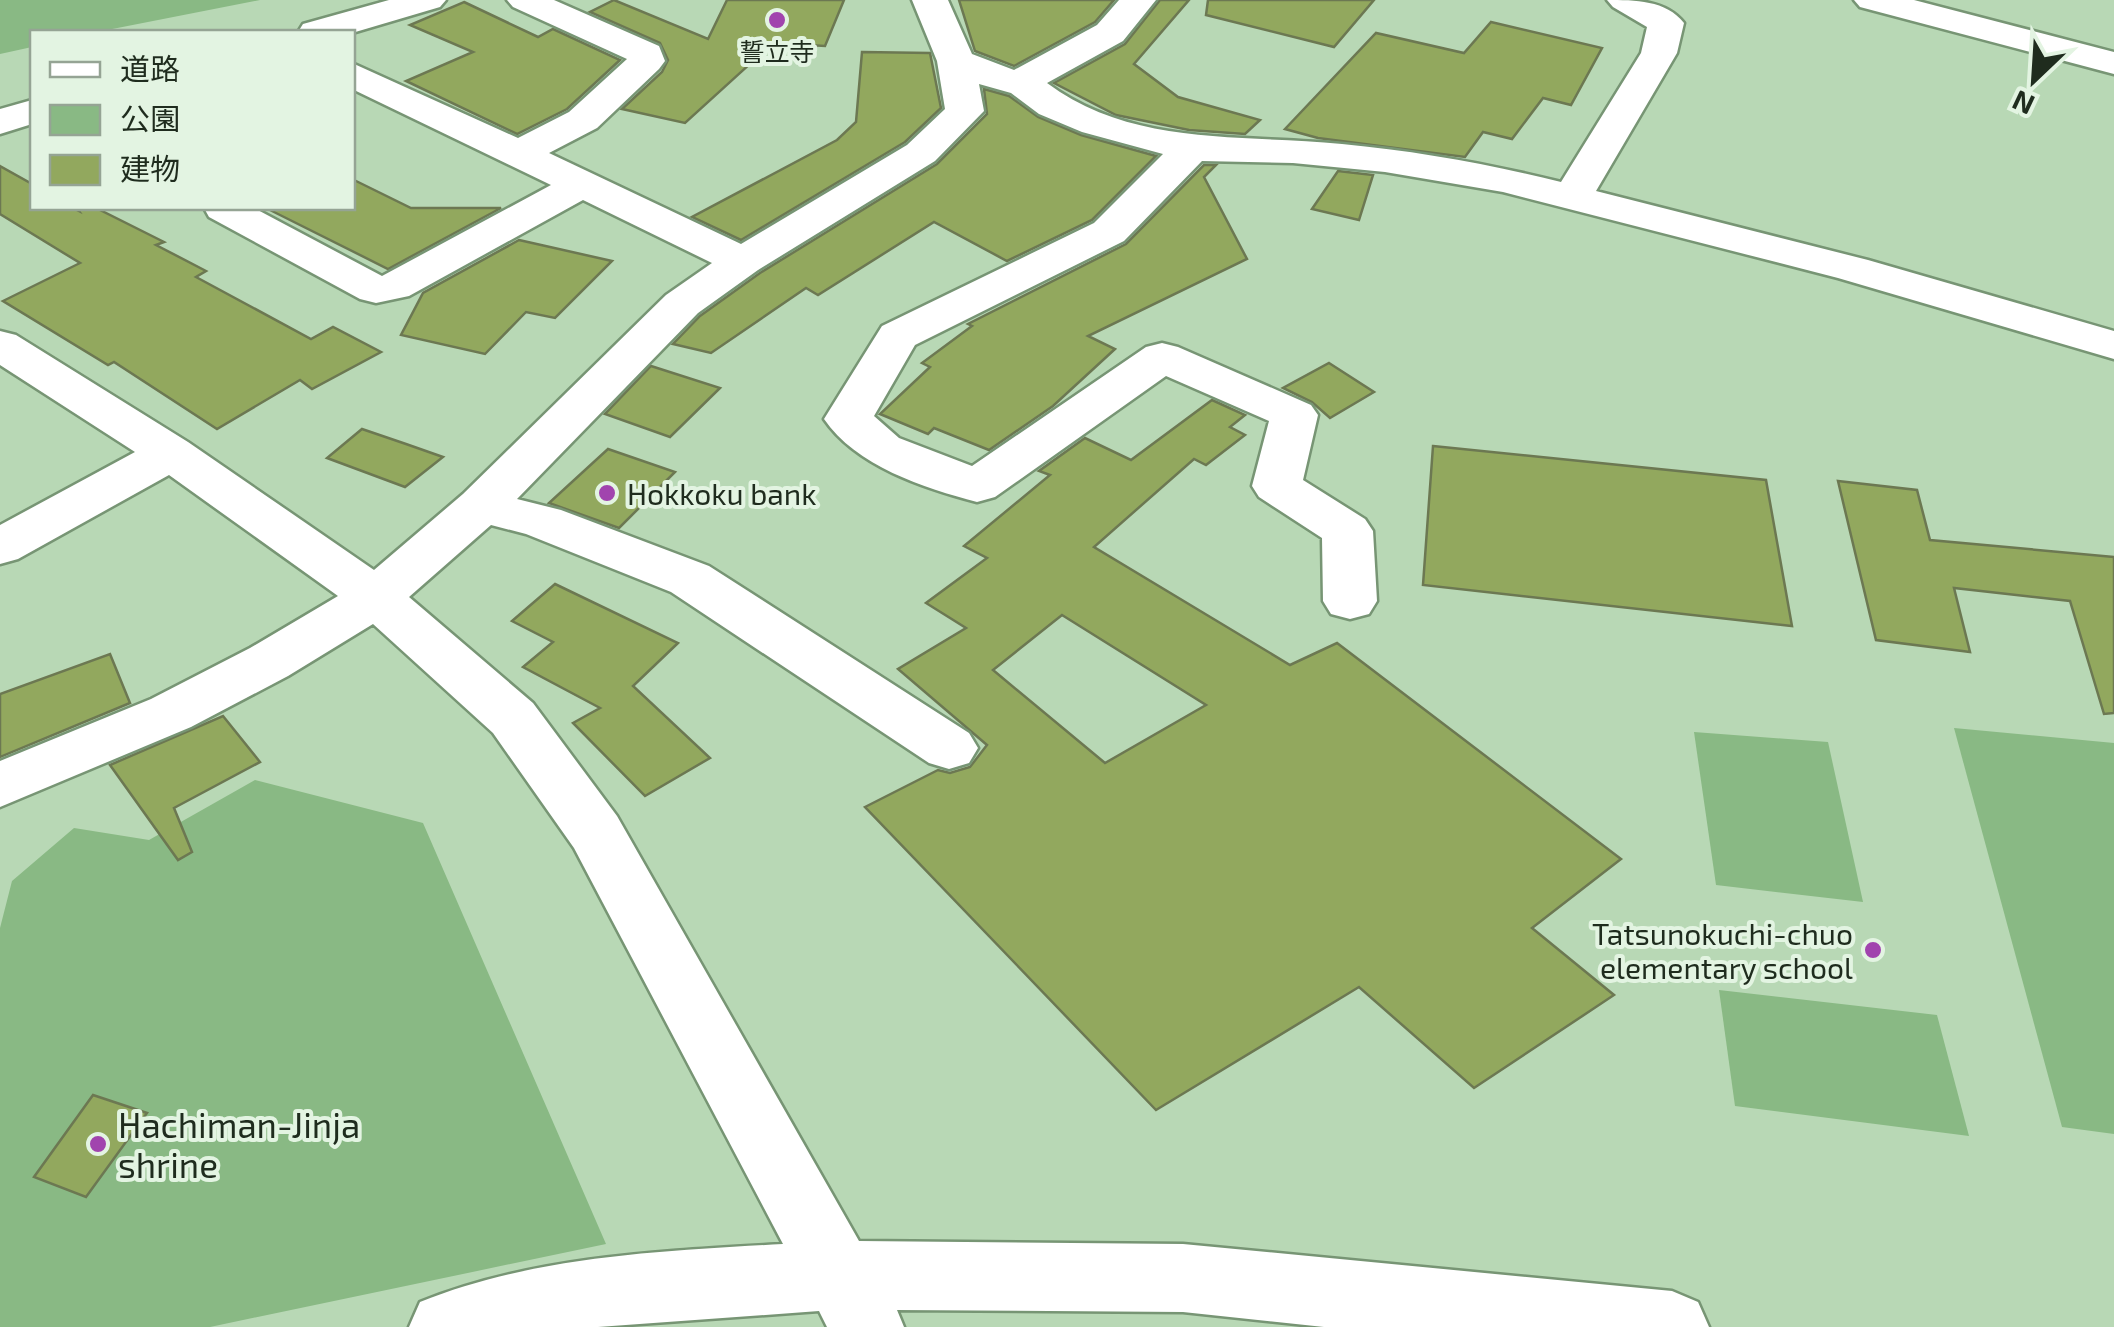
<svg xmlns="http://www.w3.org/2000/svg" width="2114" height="1327" font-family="'Exo 2','Noto Sans JP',sans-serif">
<rect width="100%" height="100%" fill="#b8d8b5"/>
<g fill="#89b984">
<path d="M 0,0 L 260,0 L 97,32 L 32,32 L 32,47 L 0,54 Z"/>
<path d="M 1954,728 L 2114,743 L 2114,1134 L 2062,1127 Z"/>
<path d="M 1694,732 L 1828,742 L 1863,902 L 1716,885 Z"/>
<path d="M 255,780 L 423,823 L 606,1244 L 210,1327 L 0,1327 L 0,928 L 12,881 L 74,828 L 149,840 Z"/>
<path d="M 1719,990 L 1937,1015 L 1969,1136 L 1735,1106 Z"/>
</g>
<g fill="#92a85e" stroke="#6c7852" stroke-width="2.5" fill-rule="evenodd">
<path d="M 614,0 L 708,39 L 727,0 L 844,0 L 825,46 L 773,43 L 685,123 L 622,109 L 662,72 L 668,60 L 660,43 L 590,12 Z"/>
<path d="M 959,0 L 1114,0 L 1095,22 L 1014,66 L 975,51 Z"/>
<path d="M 1160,0 L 1189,0 L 1134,64 L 1178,97 L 1260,120 L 1245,134 L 1189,130 L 1116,115 L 1054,83 L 1125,44 Z"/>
<path d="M 1208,0 L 1374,0 L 1334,47 L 1206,15 Z"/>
<path d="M 464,2 L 538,37 L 553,29 L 620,60 L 567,109 L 517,134 L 406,81 L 473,52 L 410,25 Z"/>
<path d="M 1491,22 L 1602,48 L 1571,105 L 1543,98 L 1512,139 L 1483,132 L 1465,157 L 1318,138 L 1285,129 L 1376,33 L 1464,53 Z"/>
<path d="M 862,52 L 930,53 L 941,108 L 905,142 L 741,240 L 692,217 L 837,140 L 856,122 Z"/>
<path d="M 984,89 L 1009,96 L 1038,117 L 1081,135 L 1156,156 L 1092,220 L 1007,261 L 934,222 L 818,295 L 806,288 L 711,353 L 673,344 L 700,316 L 760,273 L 937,164 L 987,114 Z"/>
<path d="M 1204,165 L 1216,165 L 1204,177 L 1247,259 L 1088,336 L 1115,349 L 1053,406 L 989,450 L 934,428 L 928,434 L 880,414 L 930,367 L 922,363 L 972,326 L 968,324 L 1126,244 Z"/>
<path d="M 0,166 L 32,184 L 32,208 L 73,208 L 79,211 L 77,208 L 96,208 L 164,242 L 156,245 L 206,271 L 196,277 L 311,339 L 333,327 L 381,352 L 312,389 L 300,380 L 217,429 L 114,362 L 108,365 L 3,301 L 80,263 L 0,214 Z"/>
<path d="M 1338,171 L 1373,175 L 1359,220 L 1312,209 Z"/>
<path d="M 352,179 L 411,208 L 501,208 L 388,269 L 266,208 L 352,208 Z"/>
<path d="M 519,240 L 612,261 L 555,318 L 526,312 L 485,354 L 401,335 L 423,293 Z"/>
<path d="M 1329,363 L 1374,392 L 1330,418 L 1312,402 L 1283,388 Z"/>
<path d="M 651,366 L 720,388 L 670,437 L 605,414 Z"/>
<path d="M 1212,400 L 1245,415 L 1230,427 L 1245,435 L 1206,465 L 1194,459 L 1094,547 L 1290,665 L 1337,643 L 1621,859 L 1532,928 L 1614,995 L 1474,1088 L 1359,987 L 1156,1110 L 865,807 L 938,770 L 950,773 L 970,767 L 987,745 L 898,669 L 966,628 L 926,603 L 987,558 L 964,546 L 1050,475 L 1039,471 L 1085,438 L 1131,460 ZM 1062,615 L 1206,705 L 1105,763 L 993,670 Z"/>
<path d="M 362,429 L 406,444 L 443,457 L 405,487 L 327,458 Z"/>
<path d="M 1433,446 L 1766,480 L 1792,626 L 1423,585 Z"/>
<path d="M 608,449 L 675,472 L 619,528 L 549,503 Z"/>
<path d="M 1838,481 L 1917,490 L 1930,540 L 2114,557 L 2114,713 L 2104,714 L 2070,601 L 1954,588 L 1970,652 L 1876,640 Z"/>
<path d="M 555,584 L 678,643 L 633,686 L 710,758 L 645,796 L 573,723 L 600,708 L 523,667 L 553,642 L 512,621 Z"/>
<path d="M 110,654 L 130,703 L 0,757 L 0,694 Z"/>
<path d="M 223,716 L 260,762 L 174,808 L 192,852 L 178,860 L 110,765 Z"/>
<path d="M 93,1095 L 147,1113 L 86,1197 L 34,1177 Z"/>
</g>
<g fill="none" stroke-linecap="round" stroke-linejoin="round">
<defs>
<g id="minor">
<path d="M 389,0 L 446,0 L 440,7 L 352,33 L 298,32 L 303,24 Z"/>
<path d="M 507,0 L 554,0 L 659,46 L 665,61 L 659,69 L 597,128 L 549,153 L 741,244 L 907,145 L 945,109 L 937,61 L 912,0 L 948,0 L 972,54 L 1014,70 L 1097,25 L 1119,0 L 1156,0 L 1123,41 L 1047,83 C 1133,147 1241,134 1342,144 C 1416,151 1489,164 1561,182 L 1641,53 L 1647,27 L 1613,7 L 1607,0 C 1635,0 1666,0 1684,23 L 1677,53 L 1596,191 L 1868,260 L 2114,331 L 2114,359 L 1838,278 L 1503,192 L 1385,172 L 1293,163 L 1202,161 L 1124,241 L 915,345 L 874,416 L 899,438 L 972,466 L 1146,347 L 1162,343 L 1178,347 L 1311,405 L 1318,415 L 1303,480 L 1365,519 L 1373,531 L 1377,601 L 1369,614 L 1350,619 L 1331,614 L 1323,601 L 1322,538 L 1259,497 L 1252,486 L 1269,421 L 1166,376 L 995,497 L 977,502 C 924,488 856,466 824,419 L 882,326 L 1094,223 L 1163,154 L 1082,132 L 1039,114 L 1011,93 L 979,84 L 984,111 L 935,161 L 758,270 L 698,313 L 517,499 L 561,510 L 709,566 L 969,733 L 978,748 L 969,763 L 949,769 L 929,763 L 671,592 L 526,534 L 491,525 L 409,597 L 533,703 L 617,816 L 859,1241 L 1183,1244 L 1672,1291 L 1698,1302 L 1709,1327 L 1324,1327 L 1183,1312 L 897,1310 L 904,1327 L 827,1327 L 819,1311 L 598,1327 L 409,1327 L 420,1302 C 534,1256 662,1251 783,1244 L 574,848 L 493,733 L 373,624 L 288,676 L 191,727 L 0,807 L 0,761 L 151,699 L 250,648 L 338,596 L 169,475 L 18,559 L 0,564 L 0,525 L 135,452 L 0,365 L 0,331 L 16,335 L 188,442 L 374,570 L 463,494 L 666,295 L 712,263 L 583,200 L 409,296 L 376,303 L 360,299 L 209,217 L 204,208 L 254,208 L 382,276 L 551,185 L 352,89 L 352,63 L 518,138 L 569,112 L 627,59 L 513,7 Z"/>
<path d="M 1854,0 L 1914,0 L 2114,52 L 2114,74 L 1860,7 Z"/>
<path d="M 32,100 L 32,124 L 0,134 L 0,109 Z"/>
</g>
</defs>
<use href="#minor" stroke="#779574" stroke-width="5"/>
<use href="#minor" fill="#fff" fill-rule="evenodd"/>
</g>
<g fill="#a144ae" stroke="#e3f4e2" stroke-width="4">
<circle cx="777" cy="20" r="10"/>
<circle cx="607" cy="493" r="10"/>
<circle cx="1873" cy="950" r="10"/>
<circle cx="98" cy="1144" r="10"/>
</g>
<g text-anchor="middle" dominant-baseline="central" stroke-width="8" stroke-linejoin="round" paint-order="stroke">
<g font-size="25" fill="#1f2c1e" stroke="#e3f4e2">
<text x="777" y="51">誓立寺</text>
</g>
<g font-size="30" fill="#1f2c1e" stroke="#e3f4e2" text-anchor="start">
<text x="627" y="493">Hokkoku bank</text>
<text x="1853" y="933" text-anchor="end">Tatsunokuchi-chuo<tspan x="1853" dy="34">elementary school</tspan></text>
</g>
<g font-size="35" fill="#1f2c1e" stroke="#e3f4e2" text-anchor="start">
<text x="118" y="1124">Hachiman-Jinja<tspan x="118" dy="40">shrine</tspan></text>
</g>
</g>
<rect x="30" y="30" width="325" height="180" fill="#e3f4e2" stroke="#95a494" stroke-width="2.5"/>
<rect x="50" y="62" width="50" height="15" fill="#ffffff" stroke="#95a494" stroke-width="2.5"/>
<text x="120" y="80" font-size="30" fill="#1f2c1e">道路</text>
<rect x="50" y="105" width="50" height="30" fill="#89b984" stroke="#95a494" stroke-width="2.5"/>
<text x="120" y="130" font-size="30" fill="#1f2c1e">公園</text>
<rect x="50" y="155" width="50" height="30" fill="#92a85e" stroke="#95a494" stroke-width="2.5"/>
<text x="120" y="180" font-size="30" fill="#1f2c1e">建物</text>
<g transform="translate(2034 80) rotate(205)" stroke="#e3f4e2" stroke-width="8" paint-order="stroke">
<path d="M0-8L18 38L0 25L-18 38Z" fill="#1f2c1e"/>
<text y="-15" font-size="28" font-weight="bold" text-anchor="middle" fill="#1f2c1e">N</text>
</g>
</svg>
